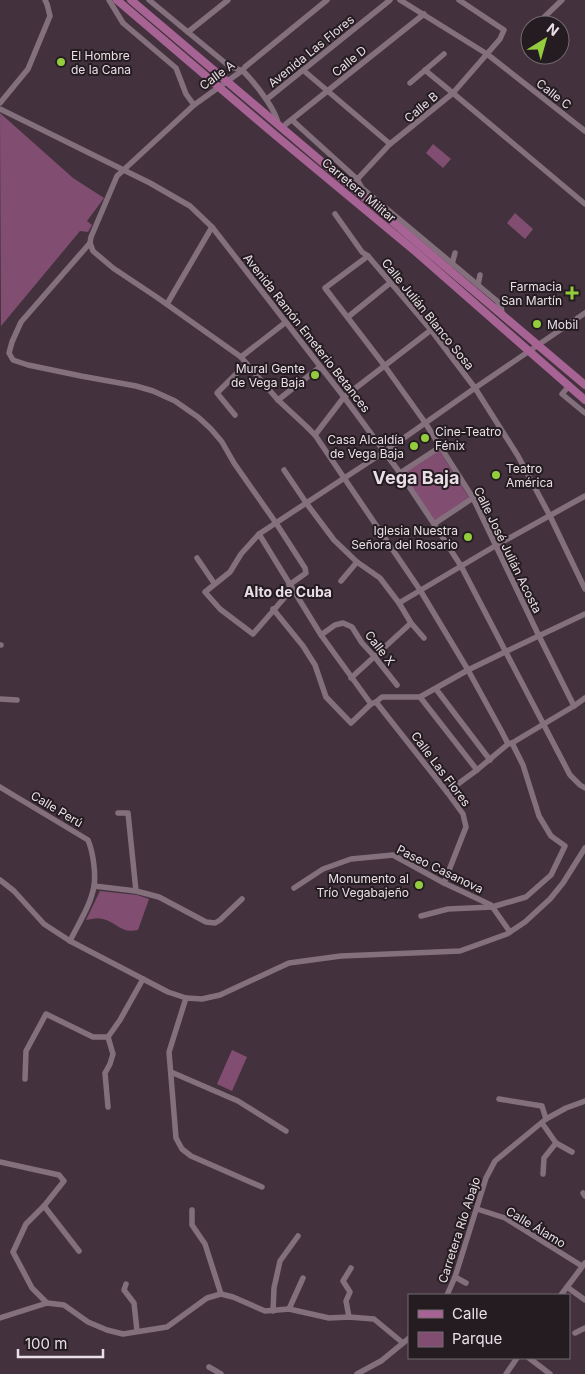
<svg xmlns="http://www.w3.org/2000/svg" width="585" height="1374" font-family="Inter,sans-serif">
<rect width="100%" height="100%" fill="#43323d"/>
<g fill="#814e71">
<path d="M 0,113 L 73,178 L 104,198 L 87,221 L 92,225 L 88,232 L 80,231 L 1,326 Z"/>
<path d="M 433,144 L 451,159 L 443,168 L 426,153 Z"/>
<path d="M 515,213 L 533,229 L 525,239 L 507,223 Z"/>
<path d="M 439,450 L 470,499 L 434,522 L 402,474 Z"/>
<path d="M 100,891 L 137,895 L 149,899 L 138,930 C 121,934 116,922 103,919 C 97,917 92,919 86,920 Z"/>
<path d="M 232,1050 L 247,1057 L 232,1091 L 217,1084 Z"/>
</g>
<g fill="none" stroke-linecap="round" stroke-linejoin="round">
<g stroke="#84707d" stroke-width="5.5">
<path d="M 109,0 L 123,23 L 176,68 L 186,94 L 194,105"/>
<path d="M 149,0 L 229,66 C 234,68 240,69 244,72 C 254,82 278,112 278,125"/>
<path d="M 327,0 L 245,67 L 243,70 L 194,105 L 117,176 L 91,237 L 90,243 L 93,251 L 113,268 L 158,298 L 241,357 L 278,400 L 306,426 L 315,435 L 420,590 L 468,670 L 502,732 L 508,744"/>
<path d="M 400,0 L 487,54 L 585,131"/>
<path d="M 536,25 L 562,0"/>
<path d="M 188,32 L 228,0"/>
<path d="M 525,35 L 530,30"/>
<path d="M 303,70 L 390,144"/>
<path d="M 425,70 L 453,93 L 585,204"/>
<path d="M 410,83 L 444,54"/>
<path d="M 267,99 L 390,0"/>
<path d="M 0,103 L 28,69 L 50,16 L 47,4 L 45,0"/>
<path d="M 0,109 L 150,183 L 190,206 L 212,227 L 344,397 L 400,473 L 434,524 L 461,566 L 570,775 L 580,785 L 585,788"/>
<path d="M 292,120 L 357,179 L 362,188 L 497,301 L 501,307 L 502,313"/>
<path d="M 286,124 L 424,14"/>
<path d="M 351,186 L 390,144 L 453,93 L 500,39 L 504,30 L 459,0"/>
<path d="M 335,214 L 362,252 L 368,256 L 431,330 L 475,388 L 518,456 L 550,516 L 585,589"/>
<path d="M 90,243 L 21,322 L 12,342 L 9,353 L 13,360 L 28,365 L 81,376 L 136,386 L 153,391 L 175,401 L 185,408 L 198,417 L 211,429 L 222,442 L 234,463 L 276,523 L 305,568 L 306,573 L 289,585"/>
<path d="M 368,256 L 325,288 L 384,365 L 424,421 L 473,498 L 539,636 L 574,706"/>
<path d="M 452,264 L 455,253"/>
<path d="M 478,285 L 480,275"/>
<path d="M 167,304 L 212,227"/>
<path d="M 348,317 L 390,283"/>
<path d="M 241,357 L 286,322"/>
<path d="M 569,386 L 562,394 L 585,413"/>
<path d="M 278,400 L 320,367"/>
<path d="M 235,415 L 217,393 L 246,364"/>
<path d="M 315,435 L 344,397 L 431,330"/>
<path d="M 284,470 L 307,504 L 334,540 L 357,562 L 380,578 L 399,603 L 411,623 L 424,638"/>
<path d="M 400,473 L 440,447"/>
<path d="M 434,524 L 473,498"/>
<path d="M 259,534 L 321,635 L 371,704"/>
<path d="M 197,558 L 214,583"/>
<path d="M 341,581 L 357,562"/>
<path d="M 292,589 L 253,634 L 220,609 L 205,592 L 230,572 L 241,554 L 259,534 L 384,452 L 475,388 L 585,313"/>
<path d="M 399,603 L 495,546 L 585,496"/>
<path d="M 273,609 L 303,646 L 315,665 L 326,697 L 351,723 L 371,704 L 376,702 L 382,697 L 420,697 L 468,670 L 505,652 L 585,614"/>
<path d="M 321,635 L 335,625 L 343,623 L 352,627 L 362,643 L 374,656 L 397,685"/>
<path d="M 0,645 L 1,645"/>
<path d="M 351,678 L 411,623"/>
<path d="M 436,689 L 490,760"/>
<path d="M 420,697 L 477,770"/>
<path d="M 0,699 L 17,700"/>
<path d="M 376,702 L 447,792 L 463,814 L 466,827 L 444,883"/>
<path d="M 0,787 L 88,840 C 93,852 96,873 94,886 C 91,905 78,924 70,941"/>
<path d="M 447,792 L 477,770 L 508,744 L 512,743 L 574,706 L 585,698"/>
<path d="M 118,813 L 128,813 L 136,891"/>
<path d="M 0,880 L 14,891 L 44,924 L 70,941 L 168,992 L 186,998 L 202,999 L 220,995 L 289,963 L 341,956 L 460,951 L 507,934 L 525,922 L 550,899 L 563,883 L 585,848"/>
<path d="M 94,886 L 136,891 L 159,897 L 206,922 L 215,923 L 220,920 L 242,899"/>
<path d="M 294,888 L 323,869 L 351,859 L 393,855 L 444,883 L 491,905 L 510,932"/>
<path d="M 421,916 L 448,909 L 492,907 L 526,897 L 551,875 L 565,846 L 551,836 L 539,816 L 523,765 L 512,743"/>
<path d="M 186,998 L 169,1052 L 176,1138 L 182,1149 L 191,1156 L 262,1187"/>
<path d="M 171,1072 L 238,1101 L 286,1131"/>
<path d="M 25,1079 L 26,1051 L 46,1014 L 93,1037 L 108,1037 L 120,1020 L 143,979"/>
<path d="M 499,1099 L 542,1106 L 546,1119"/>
<path d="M 108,1107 L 105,1073 L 110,1064 L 113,1054 L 108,1037"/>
<path d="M 542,1123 L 556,1143 L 572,1152"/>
<path d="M 0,1162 L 59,1175 L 64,1181 L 44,1206 L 26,1224 L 13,1252 L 32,1288 L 47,1303"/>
<path d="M 543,1174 L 544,1158 L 556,1143"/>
<path d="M 583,1193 L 585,1196"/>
<path d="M 44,1206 L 79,1251"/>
<path d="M 477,1209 L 505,1218 L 582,1266"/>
<path d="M 192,1210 L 192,1225 L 205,1244 L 221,1294"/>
<path d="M 455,1277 L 466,1283"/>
<path d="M 126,1284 L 124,1290 L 134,1303 L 137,1331"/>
<path d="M 567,1287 L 585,1300"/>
<path d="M 447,1295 L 455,1277 L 486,1178 L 495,1161 L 546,1119 L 566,1108 L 585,1101"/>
<path d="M 561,1295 L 585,1263"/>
<path d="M 289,1309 L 303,1278"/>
<path d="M 273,1311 L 274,1288 L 280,1261 L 298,1236"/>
<path d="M 349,1317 L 346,1301 L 350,1292 L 343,1281 L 351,1268"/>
<path d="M 0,1318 L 47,1303 L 64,1305 L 88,1322 L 107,1330 L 123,1334 L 167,1327 L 207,1298 L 221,1294 L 233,1297 L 265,1311 L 289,1309 L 329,1318 L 349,1317 L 374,1319 L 403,1343"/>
<path d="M 575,1333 L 585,1328"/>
<path d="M 529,1358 L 550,1374"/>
<path d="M 209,1367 L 221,1374"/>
<path d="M 357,1374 L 381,1361 L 409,1338"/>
<path d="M 506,1374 L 517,1358"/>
</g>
<g stroke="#a76394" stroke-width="8">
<path d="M 117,0 L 274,134 L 416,252 L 585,400"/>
<path d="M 131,0 L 585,385"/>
</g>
</g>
<g fill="#93cd3d" stroke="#241c21" stroke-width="2">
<circle cx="61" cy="62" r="5"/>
<path d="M569.5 285.5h5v5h5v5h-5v5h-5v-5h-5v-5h5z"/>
<circle cx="537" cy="324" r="5"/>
<circle cx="315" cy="375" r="5"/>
<circle cx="425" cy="438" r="5"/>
<circle cx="414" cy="446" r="5"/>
<circle cx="496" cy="475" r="5"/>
<circle cx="468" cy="537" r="5"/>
<circle cx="419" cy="885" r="5"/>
</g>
<g text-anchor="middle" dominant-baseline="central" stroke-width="4" stroke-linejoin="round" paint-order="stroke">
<g font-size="12" fill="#eadfe6" stroke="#241c21">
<text transform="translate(311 51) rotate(-39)">Avenida Las Flores</text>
<text transform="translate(349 61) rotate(-39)">Calle D</text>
<text transform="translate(217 75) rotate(-36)">Calle A</text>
<text transform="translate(554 94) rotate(38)">Calle C</text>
<text transform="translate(421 107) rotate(-40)">Calle B</text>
<text transform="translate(359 190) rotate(40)">Carretera Militar</text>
<text transform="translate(428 314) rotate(51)">Calle Julián Blanco Sosa</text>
<text transform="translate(307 333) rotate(52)">Avenida Ramón Emeterio Betances</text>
<text transform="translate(508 550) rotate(64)">Calle José Julián Acosta</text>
<text transform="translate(380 648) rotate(52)">Calle X</text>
<text transform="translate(441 769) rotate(53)">Calle Las Flores</text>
<text transform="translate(57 809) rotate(31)">Calle Perú</text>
<text transform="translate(440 869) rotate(26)">Paseo Casanova</text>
<text transform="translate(536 1227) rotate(31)">Calle Álamo</text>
<text transform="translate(459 1230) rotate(-72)">Carretera Río Abajo</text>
</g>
<g font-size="12" fill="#eadfe6" stroke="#241c21" text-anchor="end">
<text x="71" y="55" text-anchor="start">El Hombre<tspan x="71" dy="14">de la Cana</tspan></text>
<text x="562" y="286">Farmacia<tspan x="562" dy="14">San Martín</tspan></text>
<text x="547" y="324" text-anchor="start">Mobil</text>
<text x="305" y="368">Mural Gente<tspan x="305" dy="14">de Vega Baja</tspan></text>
<text x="435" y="431" text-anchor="start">Cine-Teatro<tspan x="435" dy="14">Fénix</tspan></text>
<text x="404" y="439">Casa Alcaldía<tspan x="404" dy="14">de Vega Baja</tspan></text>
<text x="506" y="468" text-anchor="start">Teatro<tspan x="506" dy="14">América</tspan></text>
<text x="458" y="530">Iglesia Nuestra<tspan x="458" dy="14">Señora del Rosario</tspan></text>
<text x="409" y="878">Monumento al<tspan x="409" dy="14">Trío Vegabajeño</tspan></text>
</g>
<g font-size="14" font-weight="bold" fill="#eadfe6" stroke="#241c21">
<text x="288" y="591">Alto de Cuba</text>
</g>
<g font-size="18" font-weight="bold" fill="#eadfe6" stroke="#241c21">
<text x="416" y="477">Vega Baja</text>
</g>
</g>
<rect x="408" y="1294" width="162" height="65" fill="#241c21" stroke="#736a70"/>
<rect x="418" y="1310" width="25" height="8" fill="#a76394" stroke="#736a70"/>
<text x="452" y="1319" font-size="15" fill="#eadfe6">Calle</text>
<rect x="418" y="1332" width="25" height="15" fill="#814e71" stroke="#736a70"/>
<text x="452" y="1344" font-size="15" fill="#eadfe6">Parque</text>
<g transform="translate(545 40) rotate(37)"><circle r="24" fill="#241c21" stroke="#736a70"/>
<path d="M0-4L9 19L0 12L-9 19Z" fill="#93cd3d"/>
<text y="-8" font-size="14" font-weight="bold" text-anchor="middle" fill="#eadfe6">N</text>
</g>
<path d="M18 1349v8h85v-8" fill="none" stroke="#eadfe6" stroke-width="2.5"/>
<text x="25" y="1349" font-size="15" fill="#eadfe6" stroke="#241c21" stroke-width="4" paint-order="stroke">100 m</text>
</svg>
